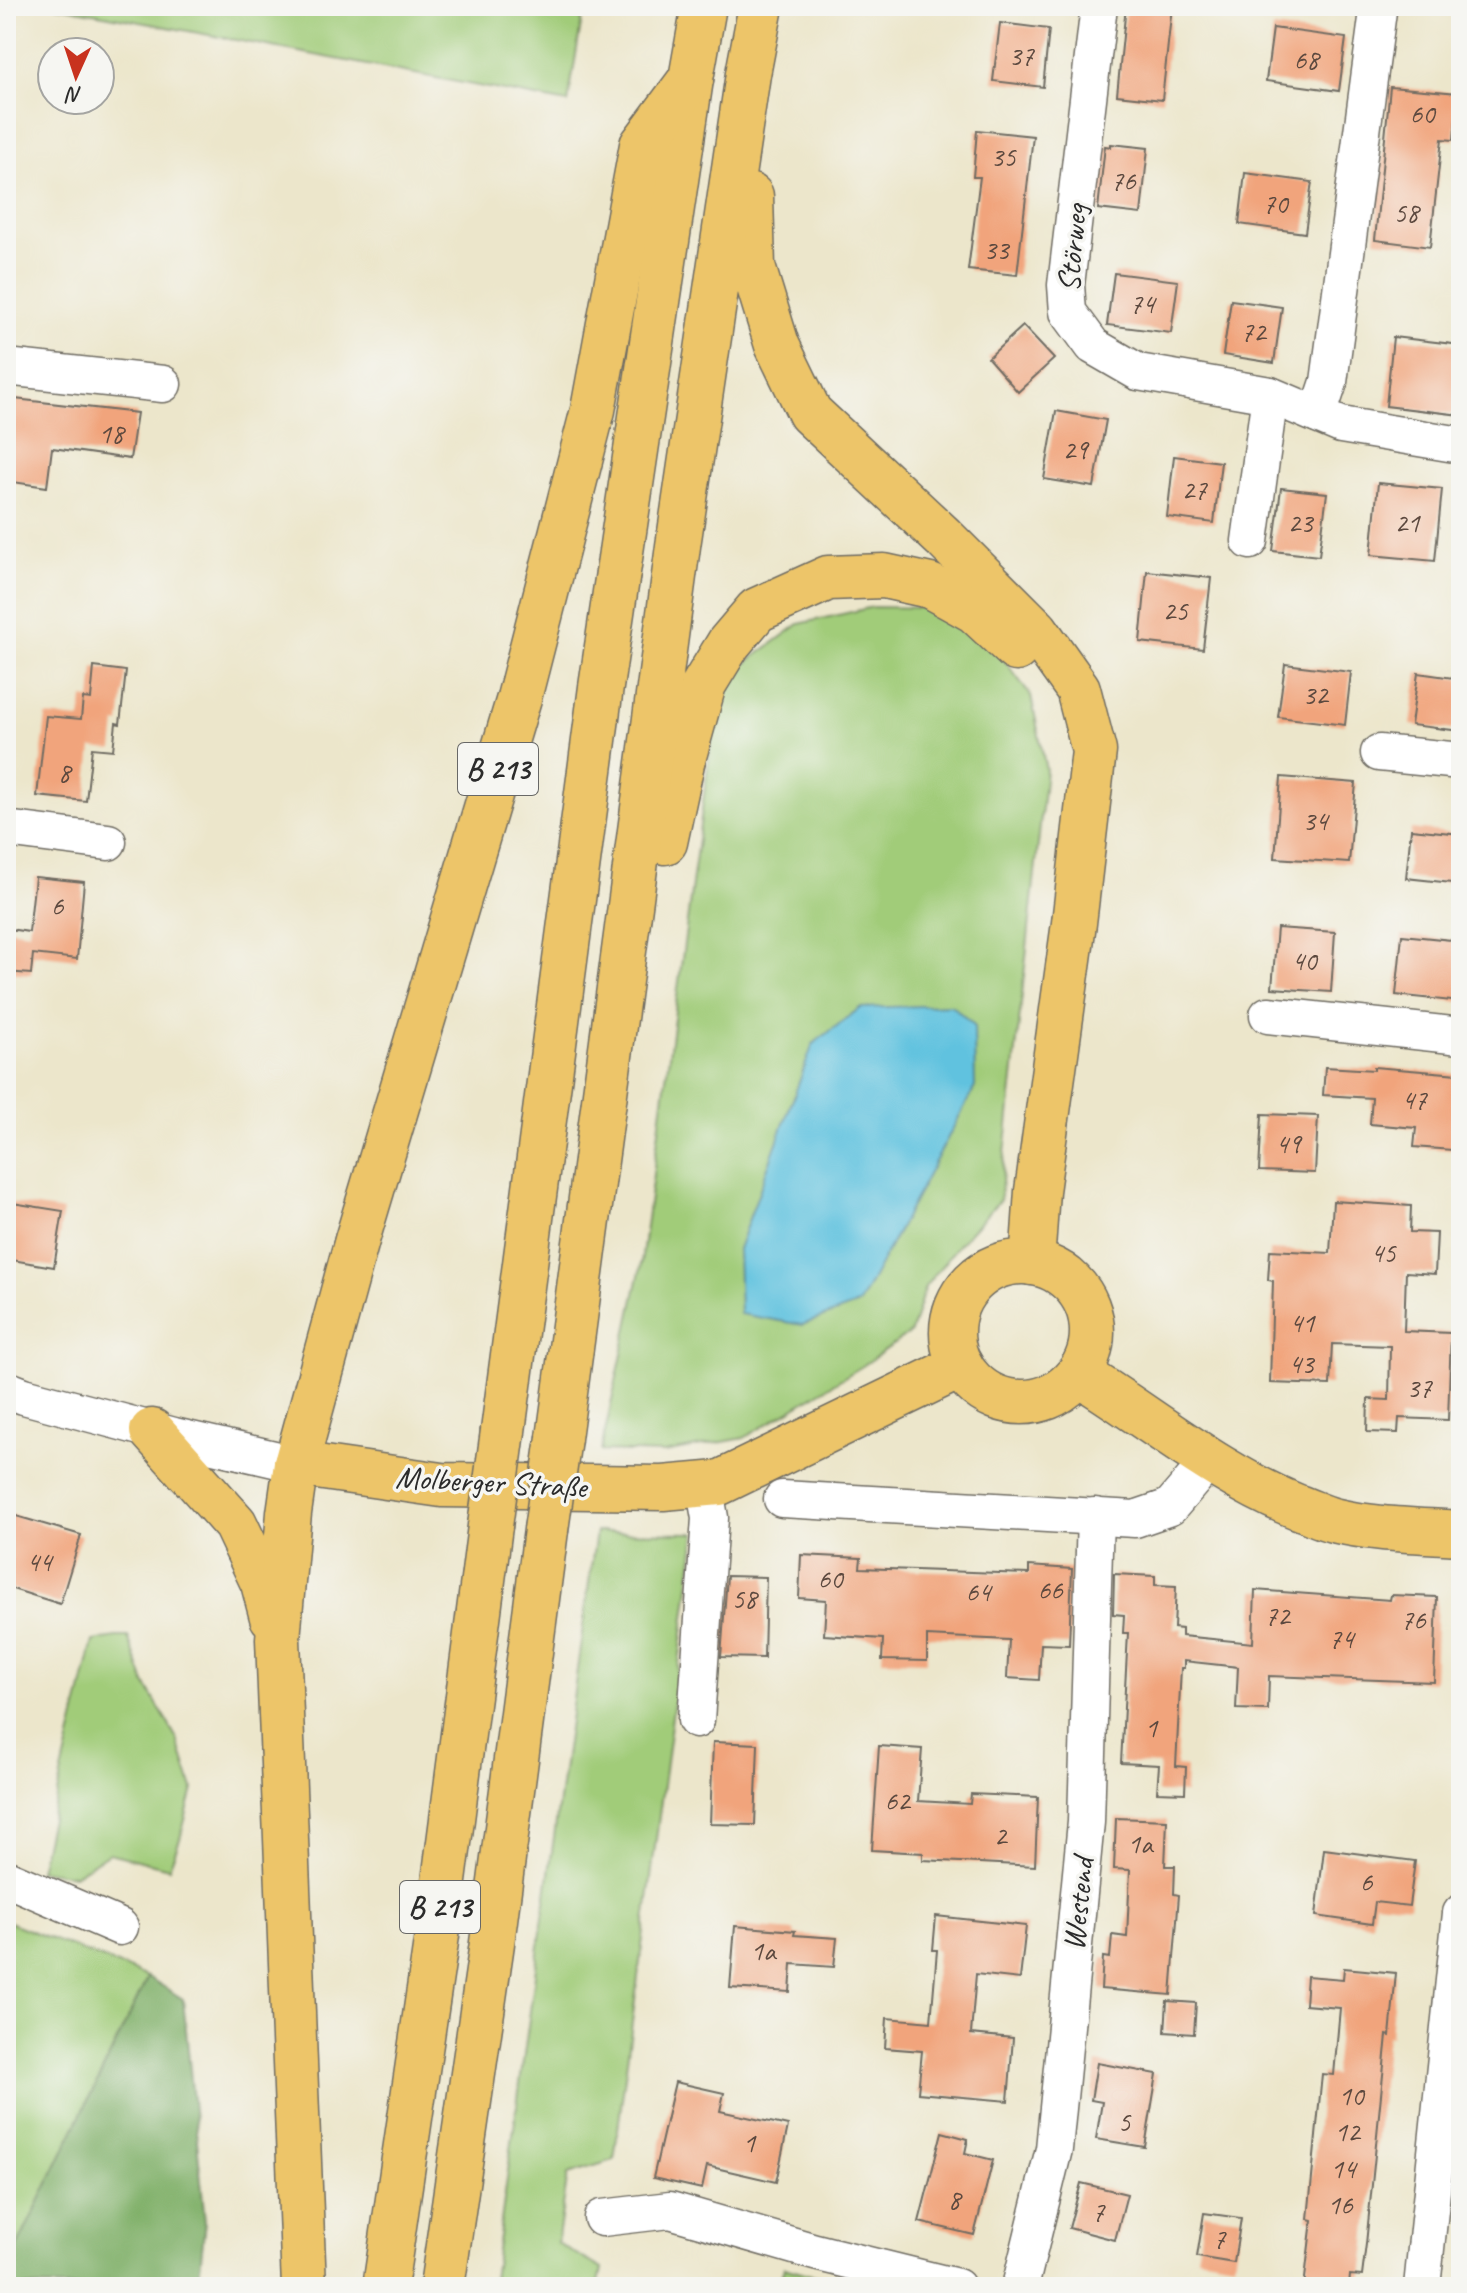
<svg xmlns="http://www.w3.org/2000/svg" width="1467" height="2293" font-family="Caveat,sans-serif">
<rect width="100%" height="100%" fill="#f6f6f2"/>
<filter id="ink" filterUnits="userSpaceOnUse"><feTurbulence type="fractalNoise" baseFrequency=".0125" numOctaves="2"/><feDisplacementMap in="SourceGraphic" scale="16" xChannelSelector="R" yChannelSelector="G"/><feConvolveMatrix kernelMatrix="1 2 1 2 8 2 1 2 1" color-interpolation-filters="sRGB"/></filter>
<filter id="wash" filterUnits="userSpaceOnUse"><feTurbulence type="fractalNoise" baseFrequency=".006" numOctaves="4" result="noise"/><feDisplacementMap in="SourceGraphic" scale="32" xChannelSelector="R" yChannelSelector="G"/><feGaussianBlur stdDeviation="1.8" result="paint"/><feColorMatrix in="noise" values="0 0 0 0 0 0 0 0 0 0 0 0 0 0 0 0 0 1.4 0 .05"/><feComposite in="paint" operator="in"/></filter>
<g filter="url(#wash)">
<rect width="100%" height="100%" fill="#ece6cb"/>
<g fill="#a1cc79" stroke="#667c52" stroke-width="2">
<path d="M 56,6 L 584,6 L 568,103 Z"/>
<path d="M 873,607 L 940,608 L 992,644 L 1031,696 L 1046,770 L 1000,1200 L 960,1243 L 925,1287 L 911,1332 L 864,1365 L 744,1438 L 664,1453 L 601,1451 L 640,1271 L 714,721 L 735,671 L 799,624 Z"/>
<path d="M 596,1532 L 696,1533 L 614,2160 L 568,2174 L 557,2243 L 602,2269 L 598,2287 L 492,2287 Z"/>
<path d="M 116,1637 L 128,1637 L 145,1683 L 177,1739 L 193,1789 L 180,1839 L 169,1868 L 109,1853 L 74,1875 L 39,1870 L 93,1641 Z"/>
<path d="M 6,1921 L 148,1977 L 6,2270 Z"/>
<path d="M 784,2267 L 855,2287 L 778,2287 Z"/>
</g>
<path fill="#80b069" stroke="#566e4a" stroke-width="2" d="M 148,1977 L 183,1999 L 205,2221 L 198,2287 L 6,2287 L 6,2270 Z"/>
<path fill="#61c2df" stroke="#467685" stroke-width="2" d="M 951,1005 L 974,1025 L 975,1087 L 859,1304 L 802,1325 L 740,1314 L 738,1249 L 813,1044 L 860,1008 Z"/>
<g id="blocks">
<g fill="#f1a47c">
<path d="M 1126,6 L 1172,6 L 1162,100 L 1117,95 Z"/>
<path d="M 1000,23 L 1049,29 L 1043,87 L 993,81 Z"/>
<path d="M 1273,28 L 1346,38 L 1339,91 L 1266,81 Z"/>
<path d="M 1390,87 L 1458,93 L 1454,140 L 1442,139 L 1430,247 L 1375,240 Z"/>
<path d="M 977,130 L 1033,136 L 1017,275 L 968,270 L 980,177 L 973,177 Z"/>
<path d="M 1111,144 L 1148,148 L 1141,214 L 1098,209 L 1105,146 L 1111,147 Z"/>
<path d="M 1245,173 L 1312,182 L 1305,233 L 1239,224 Z"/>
<path d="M 1114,273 L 1178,281 L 1171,333 L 1107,325 Z"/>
<path d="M 1231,300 L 1282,307 L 1274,363 L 1223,355 Z"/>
<path d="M 1023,326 L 1054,359 L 1018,392 L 988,358 Z"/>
<path d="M 1393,337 L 1461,345 L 1461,415 L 1386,406 Z"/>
<path d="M 6,398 L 137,413 L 130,459 L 52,448 L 47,487 L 6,481 Z"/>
<path d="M 1056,411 L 1106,420 L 1094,487 L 1044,479 Z"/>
<path d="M 1174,456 L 1221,462 L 1214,523 L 1167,517 Z"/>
<path d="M 1378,483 L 1442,489 L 1435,561 L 1371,555 Z"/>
<path d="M 1281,488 L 1327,493 L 1319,556 L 1273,551 Z"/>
<path d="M 1147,571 L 1211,578 L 1203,649 L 1140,642 Z"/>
<path d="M 1285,664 L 1351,672 L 1345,725 L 1278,717 Z"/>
<path d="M 94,667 L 126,671 L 120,724 L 116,723 L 113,750 L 92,748 L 86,801 L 37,796 L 46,716 L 81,719 L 83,698 L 91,699 Z"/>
<path d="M 1418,673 L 1461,679 L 1461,731 L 1411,725 Z"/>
<path d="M 1281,777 L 1356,783 L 1349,863 L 1275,858 Z"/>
<path d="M 1411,829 L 1461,834 L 1461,884 L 1406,878 Z"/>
<path d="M 35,877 L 84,882 L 77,959 L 33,954 L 31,974 L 6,972 L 9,929 L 29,932 Z"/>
<path d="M 1277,928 L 1335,932 L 1331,992 L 1272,988 Z"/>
<path d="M 1402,935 L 1461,941 L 1461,1002 L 1396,995 Z"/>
<path d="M 1325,1067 L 1374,1070 L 1374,1067 L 1458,1074 L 1452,1150 L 1414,1147 L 1416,1128 L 1370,1124 L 1372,1098 L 1323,1095 Z"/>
<path d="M 1262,1114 L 1318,1116 L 1315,1173 L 1259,1171 Z"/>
<path d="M 1333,1201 L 1411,1206 L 1410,1232 L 1437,1233 L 1435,1274 L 1406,1272 L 1404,1331 L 1451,1333 L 1448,1420 L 1399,1418 L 1398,1433 L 1367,1432 L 1368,1399 L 1389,1400 L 1390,1346 L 1332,1344 L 1330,1385 L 1270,1383 L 1273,1281 L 1268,1280 L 1270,1250 L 1330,1253 Z"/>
<path d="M 6,1202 L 63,1211 L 54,1267 L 6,1259 Z"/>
<path d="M 6,1513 L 81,1535 L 60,1604 L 6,1587 Z"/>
<path d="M 801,1555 L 861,1558 L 860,1568 L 1029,1574 L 1029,1566 L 1072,1569 L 1069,1645 L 1041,1644 L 1039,1680 L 1007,1678 L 1009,1640 L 927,1636 L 927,1661 L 882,1660 L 883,1639 L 824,1635 L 826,1600 L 799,1598 Z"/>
<path d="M 1114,1574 L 1155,1576 L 1155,1585 L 1176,1586 L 1174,1628 L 1182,1629 L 1182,1636 L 1253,1643 L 1255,1590 L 1390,1600 L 1391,1595 L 1437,1597 L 1434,1682 L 1269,1676 L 1268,1710 L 1236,1709 L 1238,1667 L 1184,1661 L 1184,1668 L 1181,1668 L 1176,1766 L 1186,1767 L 1185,1793 L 1157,1792 L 1159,1765 L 1121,1763 L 1128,1633 L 1123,1633 L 1124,1615 L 1113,1614 Z"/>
<path d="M 727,1576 L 766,1577 L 764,1658 L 721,1657 Z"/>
<path d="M 713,1742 L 758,1744 L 755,1825 L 710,1824 Z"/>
<path d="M 879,1746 L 922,1749 L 918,1801 L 970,1804 L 971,1794 L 1038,1797 L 1035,1866 L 923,1860 L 923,1853 L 872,1850 Z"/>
<path d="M 1116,1818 L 1167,1820 L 1165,1866 L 1175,1866 L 1174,1894 L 1179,1895 L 1171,1995 L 1101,1989 L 1103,1957 L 1110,1958 L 1112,1935 L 1127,1937 L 1130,1870 L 1114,1869 Z"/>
<path d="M 1324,1849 L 1415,1861 L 1409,1906 L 1375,1902 L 1372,1924 L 1316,1916 Z"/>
<path d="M 936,1916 L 1026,1926 L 1020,1979 L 976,1974 L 971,2034 L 1013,2038 L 1008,2101 L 918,2093 L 922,2051 L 885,2048 L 887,2018 L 931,2022 L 937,1950 L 933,1950 Z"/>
<path d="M 735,1926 L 795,1931 L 794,1935 L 837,1938 L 834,1967 L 792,1964 L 790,1992 L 730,1988 Z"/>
<path d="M 1344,1968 L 1396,1973 L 1390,2036 L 1387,2035 L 1366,2244 L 1362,2276 L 1350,2275 L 1349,2287 L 1304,2287 L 1312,2220 L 1308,2219 L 1322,2074 L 1334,2075 L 1340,2008 L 1305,2005 L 1307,1976 L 1343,1979 Z"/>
<path d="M 1167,2001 L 1196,2003 L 1194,2034 L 1165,2032 Z"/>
<path d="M 1097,2063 L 1157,2074 L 1145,2147 L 1096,2139 L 1102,2102 L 1091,2100 Z"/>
<path d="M 675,2082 L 724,2093 L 720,2111 L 788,2126 L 776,2182 L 707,2166 L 702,2189 L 653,2178 Z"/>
<path d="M 942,2132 L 968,2139 L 965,2153 L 993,2160 L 974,2235 L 919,2222 Z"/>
<path d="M 1081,2183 L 1127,2194 L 1115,2240 L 1069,2228 Z"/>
<path d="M 1204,2213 L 1241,2218 L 1234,2263 L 1197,2257 Z"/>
</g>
</g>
</g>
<g filter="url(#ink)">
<use href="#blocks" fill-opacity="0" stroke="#6f6c63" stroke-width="2"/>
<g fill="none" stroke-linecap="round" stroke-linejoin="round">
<defs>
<g id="minor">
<path d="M 1099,6 L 1066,285 L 1068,312 L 1093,346 L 1138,372 L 1270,395 L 1341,425 L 1461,445"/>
<path d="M 6,367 L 163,384"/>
<path d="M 1318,415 L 1329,382 L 1378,11"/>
<path d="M 1250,541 L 1270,395"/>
<path d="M 1379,753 L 1461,761"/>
<path d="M 6,829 L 108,842"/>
<path d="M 1268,1015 L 1461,1036"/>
<path d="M 6,1389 L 24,1396 L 174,1436 L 296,1464"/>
<path d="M 782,1499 L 1135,1519 L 1170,1507 L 1209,1461"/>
<path d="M 696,1720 L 710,1518 L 704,1484"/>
<path d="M 6,1878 L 120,1927"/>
<path d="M 602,2218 L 670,2210 L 815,2252 L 957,2287"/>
<path d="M 1020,2287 L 1054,2149 L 1086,1822 L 1095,1516"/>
<path d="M 1422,2287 L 1461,1913"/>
</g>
<g id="major">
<circle cx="1022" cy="1332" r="70"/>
<path d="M 1079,1374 C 1152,1419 1218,1475 1298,1507 C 1310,1511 1321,1517 1333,1520 C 1374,1530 1419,1530 1461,1533"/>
<path d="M 296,1464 L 442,1485 L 663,1488 L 719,1483 L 961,1366"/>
</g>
<g id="highway">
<path d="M 751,196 L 753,267 L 777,345 L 810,413 L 943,537 L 1036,630 L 1078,689 L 1094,751 L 1074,923 L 1037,1191 L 1032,1263"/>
<path d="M 665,842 L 682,763 L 704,684 L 729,643 L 757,610 L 828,578 L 884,576 L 930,586 L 975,611 L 1016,649"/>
<path d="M 152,1431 L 235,1524 L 263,1583 L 272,1617"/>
<path d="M 503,1431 L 601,687 L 691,79 L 704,6"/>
<path d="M 559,1438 L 678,546 L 748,74 L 761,6"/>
<path d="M 304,2287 L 278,1639 L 289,1513 L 296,1464 L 357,1240 L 519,698 L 593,410 L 642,145 L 691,79"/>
<path d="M 385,2287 L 437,1935 L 490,1526"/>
<path d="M 442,2287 L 492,1943 L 546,1530"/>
</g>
</defs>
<use href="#minor" stroke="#6f6c63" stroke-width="39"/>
<use href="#major" stroke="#6f6c63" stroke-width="47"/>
<use href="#highway" stroke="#6f6c63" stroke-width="47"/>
<use href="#minor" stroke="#fff" stroke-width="36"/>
<use href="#major" stroke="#edc569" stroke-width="44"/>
<use href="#highway" stroke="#edc569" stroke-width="44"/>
<defs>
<g id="highway-bridge">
<path d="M 490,1526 L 503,1431"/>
<path d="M 546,1530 L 559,1438"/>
</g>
</defs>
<use href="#highway-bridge" stroke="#6f6c63" stroke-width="47" stroke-linecap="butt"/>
<use href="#highway-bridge" stroke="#edc569" stroke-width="44"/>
</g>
</g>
<g text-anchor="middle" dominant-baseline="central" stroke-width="7" stroke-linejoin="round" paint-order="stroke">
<g font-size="28" fill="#5c493f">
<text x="1021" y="55">37</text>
<text x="1306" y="59">68</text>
<text x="1422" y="113">60</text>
<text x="1003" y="156">35</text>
<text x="1123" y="180">76</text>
<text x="1275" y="203">70</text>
<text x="1406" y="212">58</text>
<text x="996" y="249">33</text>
<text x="1142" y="303">74</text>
<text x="1253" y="331">72</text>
<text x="111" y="433">18</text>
<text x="1075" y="449">29</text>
<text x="1194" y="489">27</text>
<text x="1300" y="522">23</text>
<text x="1407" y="522">21</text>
<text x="1175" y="610">25</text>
<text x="1315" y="694">32</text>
<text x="64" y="772">8</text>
<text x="1315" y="820">34</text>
<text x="57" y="905">6</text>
<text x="1304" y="960">40</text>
<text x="1414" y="1099">47</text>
<text x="1288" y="1143">49</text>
<text x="1383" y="1252">45</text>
<text x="1302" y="1322">41</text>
<text x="1301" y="1363">43</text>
<text x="1419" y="1387">37</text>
<text x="39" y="1561">44</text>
<text x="830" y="1578">60</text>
<text x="1050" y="1589">66</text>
<text x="978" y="1591">64</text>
<text x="744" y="1598">58</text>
<text x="1277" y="1615">72</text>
<text x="1413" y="1619">76</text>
<text x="1341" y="1638">74</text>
<text x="1151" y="1727">1</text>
<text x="897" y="1800">62</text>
<text x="1000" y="1835">2</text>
<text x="1140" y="1843">1a</text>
<text x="1366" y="1881">6</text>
<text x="763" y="1950">1a</text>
<text x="1351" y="2095">10</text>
<text x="1124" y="2121">5</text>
<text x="1347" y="2131">12</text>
<text x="749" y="2142">1</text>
<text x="1343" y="2168">14</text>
<text x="954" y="2199">8</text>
<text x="1340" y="2204">16</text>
<text x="1098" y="2211">7</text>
<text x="1219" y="2238">7</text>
</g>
<g fill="#f6f6f2" stroke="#686867" stroke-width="2">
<rect x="458" y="743" width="80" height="52" rx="6"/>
<rect x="400" y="1881" width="80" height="52" rx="6"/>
</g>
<g font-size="30" font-weight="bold" fill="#2b2b2b">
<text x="498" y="769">B 213</text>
<text x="440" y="1907">B 213</text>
</g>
<g font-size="32" fill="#2b2b2b" stroke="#f6f6f2">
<text transform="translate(1072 248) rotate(-85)">Störweg</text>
<text transform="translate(491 1482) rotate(3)">Molberger Straße</text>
<text transform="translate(1078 1904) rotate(-84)">Westend</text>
</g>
</g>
<rect width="1467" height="2293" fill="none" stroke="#f6f6f2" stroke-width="32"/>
<g transform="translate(76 76) rotate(183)"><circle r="38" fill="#f6f6f2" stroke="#a5a5a2" stroke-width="2"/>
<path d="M0-6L14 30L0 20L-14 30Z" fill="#c8321e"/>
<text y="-12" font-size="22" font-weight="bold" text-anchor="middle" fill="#2b2b2b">N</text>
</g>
</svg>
